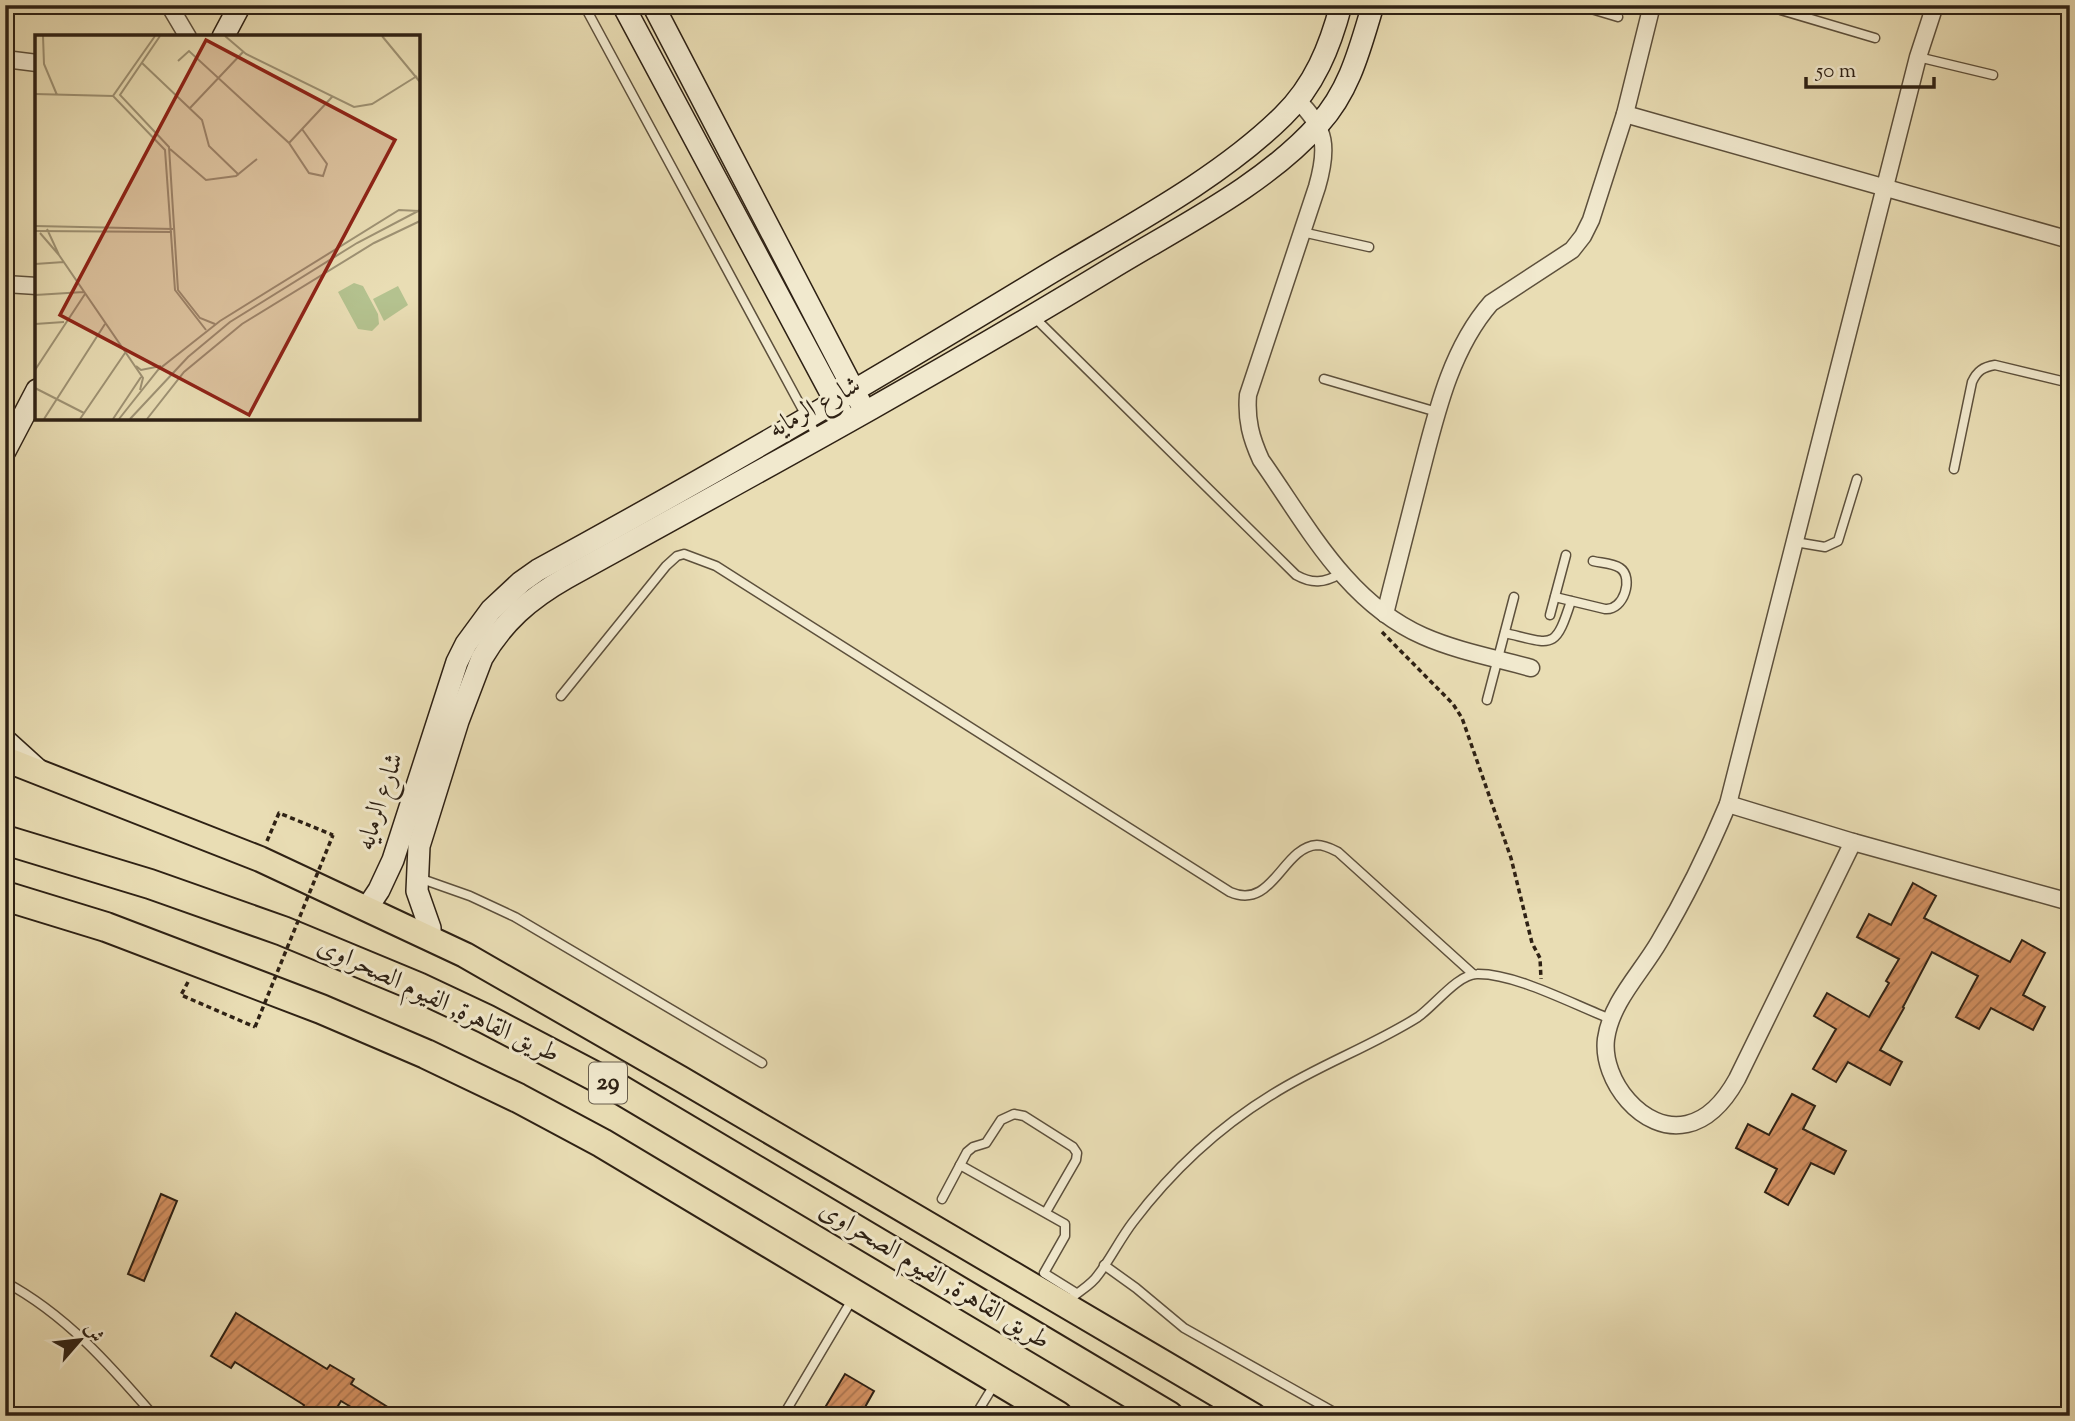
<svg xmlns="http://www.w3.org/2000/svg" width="2075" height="1421" font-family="'Sorts Mill Goudy',Amiri,serif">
<defs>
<pattern id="building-hatch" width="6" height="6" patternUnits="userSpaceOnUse" patternTransform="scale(1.75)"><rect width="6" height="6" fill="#d49162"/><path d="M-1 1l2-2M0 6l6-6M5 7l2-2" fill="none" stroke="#ac7650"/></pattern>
</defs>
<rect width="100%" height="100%" fill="#e9ddb4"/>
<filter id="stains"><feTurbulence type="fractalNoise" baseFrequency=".00286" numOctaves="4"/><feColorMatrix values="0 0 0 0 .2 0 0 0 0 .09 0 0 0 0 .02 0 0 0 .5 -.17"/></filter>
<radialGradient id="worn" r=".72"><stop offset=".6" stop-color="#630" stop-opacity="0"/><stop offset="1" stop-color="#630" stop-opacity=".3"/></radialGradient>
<g fill="url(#building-hatch)" stroke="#2e2114" stroke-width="2">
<path d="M 1913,883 L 1936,896 L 1924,918 L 2010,962 L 2022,940 L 2045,953 L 2023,995 L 2045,1007 L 2033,1030 L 1991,1008 L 1979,1029 L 1956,1017 L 1978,976 L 1932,952 L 1903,1007 L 1904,1008 L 1880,1050 L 1902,1062 L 1890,1085 L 1848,1062 L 1836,1082 L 1813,1069 L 1836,1029 L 1814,1016 L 1827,993 L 1869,1017 L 1889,983 L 1886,981 L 1899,959 L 1857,937 L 1869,914 L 1891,925 Z"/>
<path d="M 1792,1094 L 1815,1106 L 1803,1129 L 1846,1151 L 1834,1174 L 1811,1163 L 1788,1205 L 1765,1192 L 1777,1169 L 1736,1148 L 1748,1124 L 1769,1135 Z"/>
<path d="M 161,1194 L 177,1201 L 144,1281 L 128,1274 Z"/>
<path d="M 236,1313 L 327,1369 L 330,1365 L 354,1379 L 351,1384 L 402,1416 L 366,1416 L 341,1401 L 332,1416 L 309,1416 L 301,1411 L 304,1405 L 235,1362 L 231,1368 L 211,1356 Z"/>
<path d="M 845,1374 L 874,1391 L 860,1416 L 820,1416 Z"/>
</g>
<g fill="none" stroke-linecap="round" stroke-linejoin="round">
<defs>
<g id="lane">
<path d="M 584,5 L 818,438"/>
<path d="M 1578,5 L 1618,17"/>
<path d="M 1764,5 L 1875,38"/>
<path d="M 1918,57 L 1993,75"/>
<path d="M 1302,232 L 1369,247"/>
<path d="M 1033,316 L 1296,575 C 1312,584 1324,583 1340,574"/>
<path d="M 1324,379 L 1437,412"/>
<path d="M 1954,469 L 1972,382 C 1977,371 1983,367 1995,365 L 2070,383"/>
<path d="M 1795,542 L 1825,547 L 1838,541 L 1857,479"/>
<path d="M 1555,597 L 1605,609 C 1624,611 1634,577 1620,568 C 1613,563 1601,563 1593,561"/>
<path d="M 1550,615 L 1566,555"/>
<path d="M 1505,633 C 1553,644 1555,651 1571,601"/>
<path d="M 561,696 L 666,566 L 677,556 L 684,554 L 716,566 L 1230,892 C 1273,911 1282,847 1317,845 C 1325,845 1332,849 1338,852 L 1473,974"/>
<path d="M 1487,700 L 1514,597"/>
<path d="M 419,878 L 470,896 L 515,917 L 762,1063"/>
<path d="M 960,1165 L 1065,1224 L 1065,1236 L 1044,1273 L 1076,1293"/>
<path d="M 942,1199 L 967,1152 L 973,1147 L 986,1143 L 1001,1120 L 1014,1114 L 1024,1116 L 1073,1147 L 1077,1153 L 1076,1160 L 1046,1212"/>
<path d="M 1104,1265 L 1136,1288 L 1184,1328 L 1341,1416"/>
<path d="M 5,1282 C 65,1314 110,1365 154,1416"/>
<path d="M 1067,1303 C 1076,1292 1090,1287 1098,1275 C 1111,1258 1120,1239 1133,1222 C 1171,1172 1219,1127 1273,1094 C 1319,1065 1372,1046 1418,1017 C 1434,1006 1458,974 1477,974 C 1515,973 1574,1005 1611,1019"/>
<path d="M 783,1416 L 853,1298"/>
<path d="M 975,1416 L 994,1385"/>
</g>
<g id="street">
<path d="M 169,5 L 188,37"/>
<path d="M 5,59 L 37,63"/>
<path d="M 1297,100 C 1327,128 1328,149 1317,187 L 1248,395 C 1246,420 1251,438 1261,460 C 1307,525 1346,602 1423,636 C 1457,651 1495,658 1531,668"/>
<path d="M 1625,114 L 2070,240"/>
<path d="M 5,284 L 37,286"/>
<path d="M 1385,614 C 1396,569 1408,524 1419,480 C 1435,419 1449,351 1491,303 L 1572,250 L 1583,236 L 1591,220 L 1625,114 L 1652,5"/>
<path d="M 1728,804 L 1853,842 L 2070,902"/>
<path d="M 1853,842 L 1737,1079 C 1727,1097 1710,1119 1687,1124 C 1643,1134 1601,1080 1606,1039 C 1611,1002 1641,973 1659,942 C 1686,897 1708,852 1728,804 L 1918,57 L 1935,5"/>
</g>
<g id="secondary">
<path d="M 623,5 L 842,414"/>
<path d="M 653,5 L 861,404"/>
<path d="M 223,37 L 240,5"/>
<path d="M 5,451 L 37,390"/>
<path d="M 5,740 L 37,769"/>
<path d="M 367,908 L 379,890 L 393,860 L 457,662 L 466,644 L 491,610 L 521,582 L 538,570 C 709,477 876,379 1042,278 C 1121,230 1217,181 1283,116 C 1314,86 1330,47 1341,5"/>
<path d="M 430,938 L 430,928 L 417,891 L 419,846 L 458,721 L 482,658 C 503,622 529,599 566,578 C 749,477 933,377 1112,268 C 1181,226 1266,184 1319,124 C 1350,90 1360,48 1373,5"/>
</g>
<path id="primary" d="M 5,759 L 260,859 L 465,955 L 681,1079 L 1254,1416"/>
<g id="highway">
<path d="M 5,840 L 150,884 L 283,931 L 418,987 L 486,1019 L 621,1090 L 1169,1416"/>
<path d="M 5,896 L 106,927 L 321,1009 L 426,1054 L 518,1098 L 602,1143 L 1058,1416"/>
</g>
</defs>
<use href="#lane" stroke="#5d503c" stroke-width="11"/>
<use href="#street" stroke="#5d503c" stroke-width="19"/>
<use href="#secondary" stroke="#2e2114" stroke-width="24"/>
<use href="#primary" stroke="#2e2114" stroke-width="28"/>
<use href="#highway" stroke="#2e2114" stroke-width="32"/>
<g stroke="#2e2114" stroke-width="3.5" stroke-dasharray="5 3.5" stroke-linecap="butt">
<path d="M 1382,632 L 1453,704 L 1462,718 L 1511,858 L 1532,943 L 1540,958 L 1541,979"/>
<path d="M 267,841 L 279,813 L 333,835"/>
<path d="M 188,982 L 181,995 L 255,1027"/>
</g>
<use href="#lane" stroke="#f1e9ce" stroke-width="8"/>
<use href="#street" stroke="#f1e9ce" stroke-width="16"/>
<use href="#secondary" stroke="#f1e9ce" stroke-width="21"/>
<use href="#primary" stroke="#e9ddb4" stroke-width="24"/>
<use href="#highway" stroke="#e9ddb4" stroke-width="28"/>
<path stroke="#2e2114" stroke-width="3.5" stroke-dasharray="5 3.5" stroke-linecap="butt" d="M 255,1027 L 333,835"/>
</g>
<g text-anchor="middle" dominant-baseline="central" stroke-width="6" stroke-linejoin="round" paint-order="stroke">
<rect fill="#f1e9ce" stroke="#685d4c" stroke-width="2" x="589" y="1062.5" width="38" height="41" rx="5"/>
<g font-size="24" font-weight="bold" fill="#2e2114">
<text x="608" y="1083">29</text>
</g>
<g font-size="26" fill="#2e2114" stroke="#f1e9ce">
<text transform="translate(815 408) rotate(-29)">شارع الرمايه</text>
<text transform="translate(381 802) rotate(-72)">شارع الرمايه</text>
<text transform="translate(438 1001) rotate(25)">طريق القاهرة, الفيوم الصحراوى</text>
<text transform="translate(934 1276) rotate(31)">طريق القاهرة, الفيوم الصحراوى</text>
</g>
</g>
<g transform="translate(35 35)">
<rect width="385" height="385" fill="#e9ddb4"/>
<path d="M 319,248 L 328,251 L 343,279 L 344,289 L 337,296 L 323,294 L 303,257 ZM 363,251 L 373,270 L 349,286 L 338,264 Z" fill="#b4c28f"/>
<path fill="none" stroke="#9e9274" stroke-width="2" d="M 8,1 L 9,29 L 22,60M 120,1 L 78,61 L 130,115 L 140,255 L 171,295M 125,1 L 85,60 L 134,112 L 143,255 L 165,283 L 180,289M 190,1 L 211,19 L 319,72 L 337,69 L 382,41M 347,1 L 385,47M 143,26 L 154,16 L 254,108 L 274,138 L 288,141 L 292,129 L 267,94M 107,28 L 167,85 L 174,111 L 204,140M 0,59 L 78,61M 155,73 L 208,17M 254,108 L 297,62M 135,114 L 171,145 L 201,141 L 222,124M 0,191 L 138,194M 12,194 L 24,220 L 108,343 L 105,355M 0,196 L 137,197M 5,198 L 24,220M 0,229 L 29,227M 0,260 L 49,257M 0,289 L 29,287M 101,331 L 106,335 L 126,331M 0,335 L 50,259M 0,353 L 49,378M 9,384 L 70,289M 45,384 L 90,318M 78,384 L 106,342M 84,384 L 123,335 L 185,286 L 364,175 L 384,176M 95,384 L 153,322 L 195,287 L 322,208 L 385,175M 112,384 L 149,337 L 207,289 L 339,208 L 385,186"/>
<path fill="#8f2418" fill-opacity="0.15" stroke="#8f2418" stroke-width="3.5" d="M 171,5 L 360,105 L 214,380 L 25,280 Z"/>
<rect width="385" height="385" fill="none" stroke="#2e2114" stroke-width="3.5"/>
</g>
<rect width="2075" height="1421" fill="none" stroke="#e9ddb4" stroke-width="28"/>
<rect x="7" y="7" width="2061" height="1407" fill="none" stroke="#2e2114" stroke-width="3.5"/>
<rect x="14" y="14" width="2047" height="1393" fill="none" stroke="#2e2114" stroke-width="2"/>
<g transform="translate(80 1340) rotate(62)" stroke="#f1e9ce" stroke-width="5" paint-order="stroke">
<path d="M0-5L12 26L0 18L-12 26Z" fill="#2e2114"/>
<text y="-10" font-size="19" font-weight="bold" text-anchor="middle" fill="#2e2114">ش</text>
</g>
<path d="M1806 77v10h128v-10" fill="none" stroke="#2e2114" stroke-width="3.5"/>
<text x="1816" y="77" font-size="21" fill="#2e2114" stroke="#f1e9ce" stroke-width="5" paint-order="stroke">50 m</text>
<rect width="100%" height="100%" filter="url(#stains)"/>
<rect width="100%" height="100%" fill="url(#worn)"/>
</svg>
